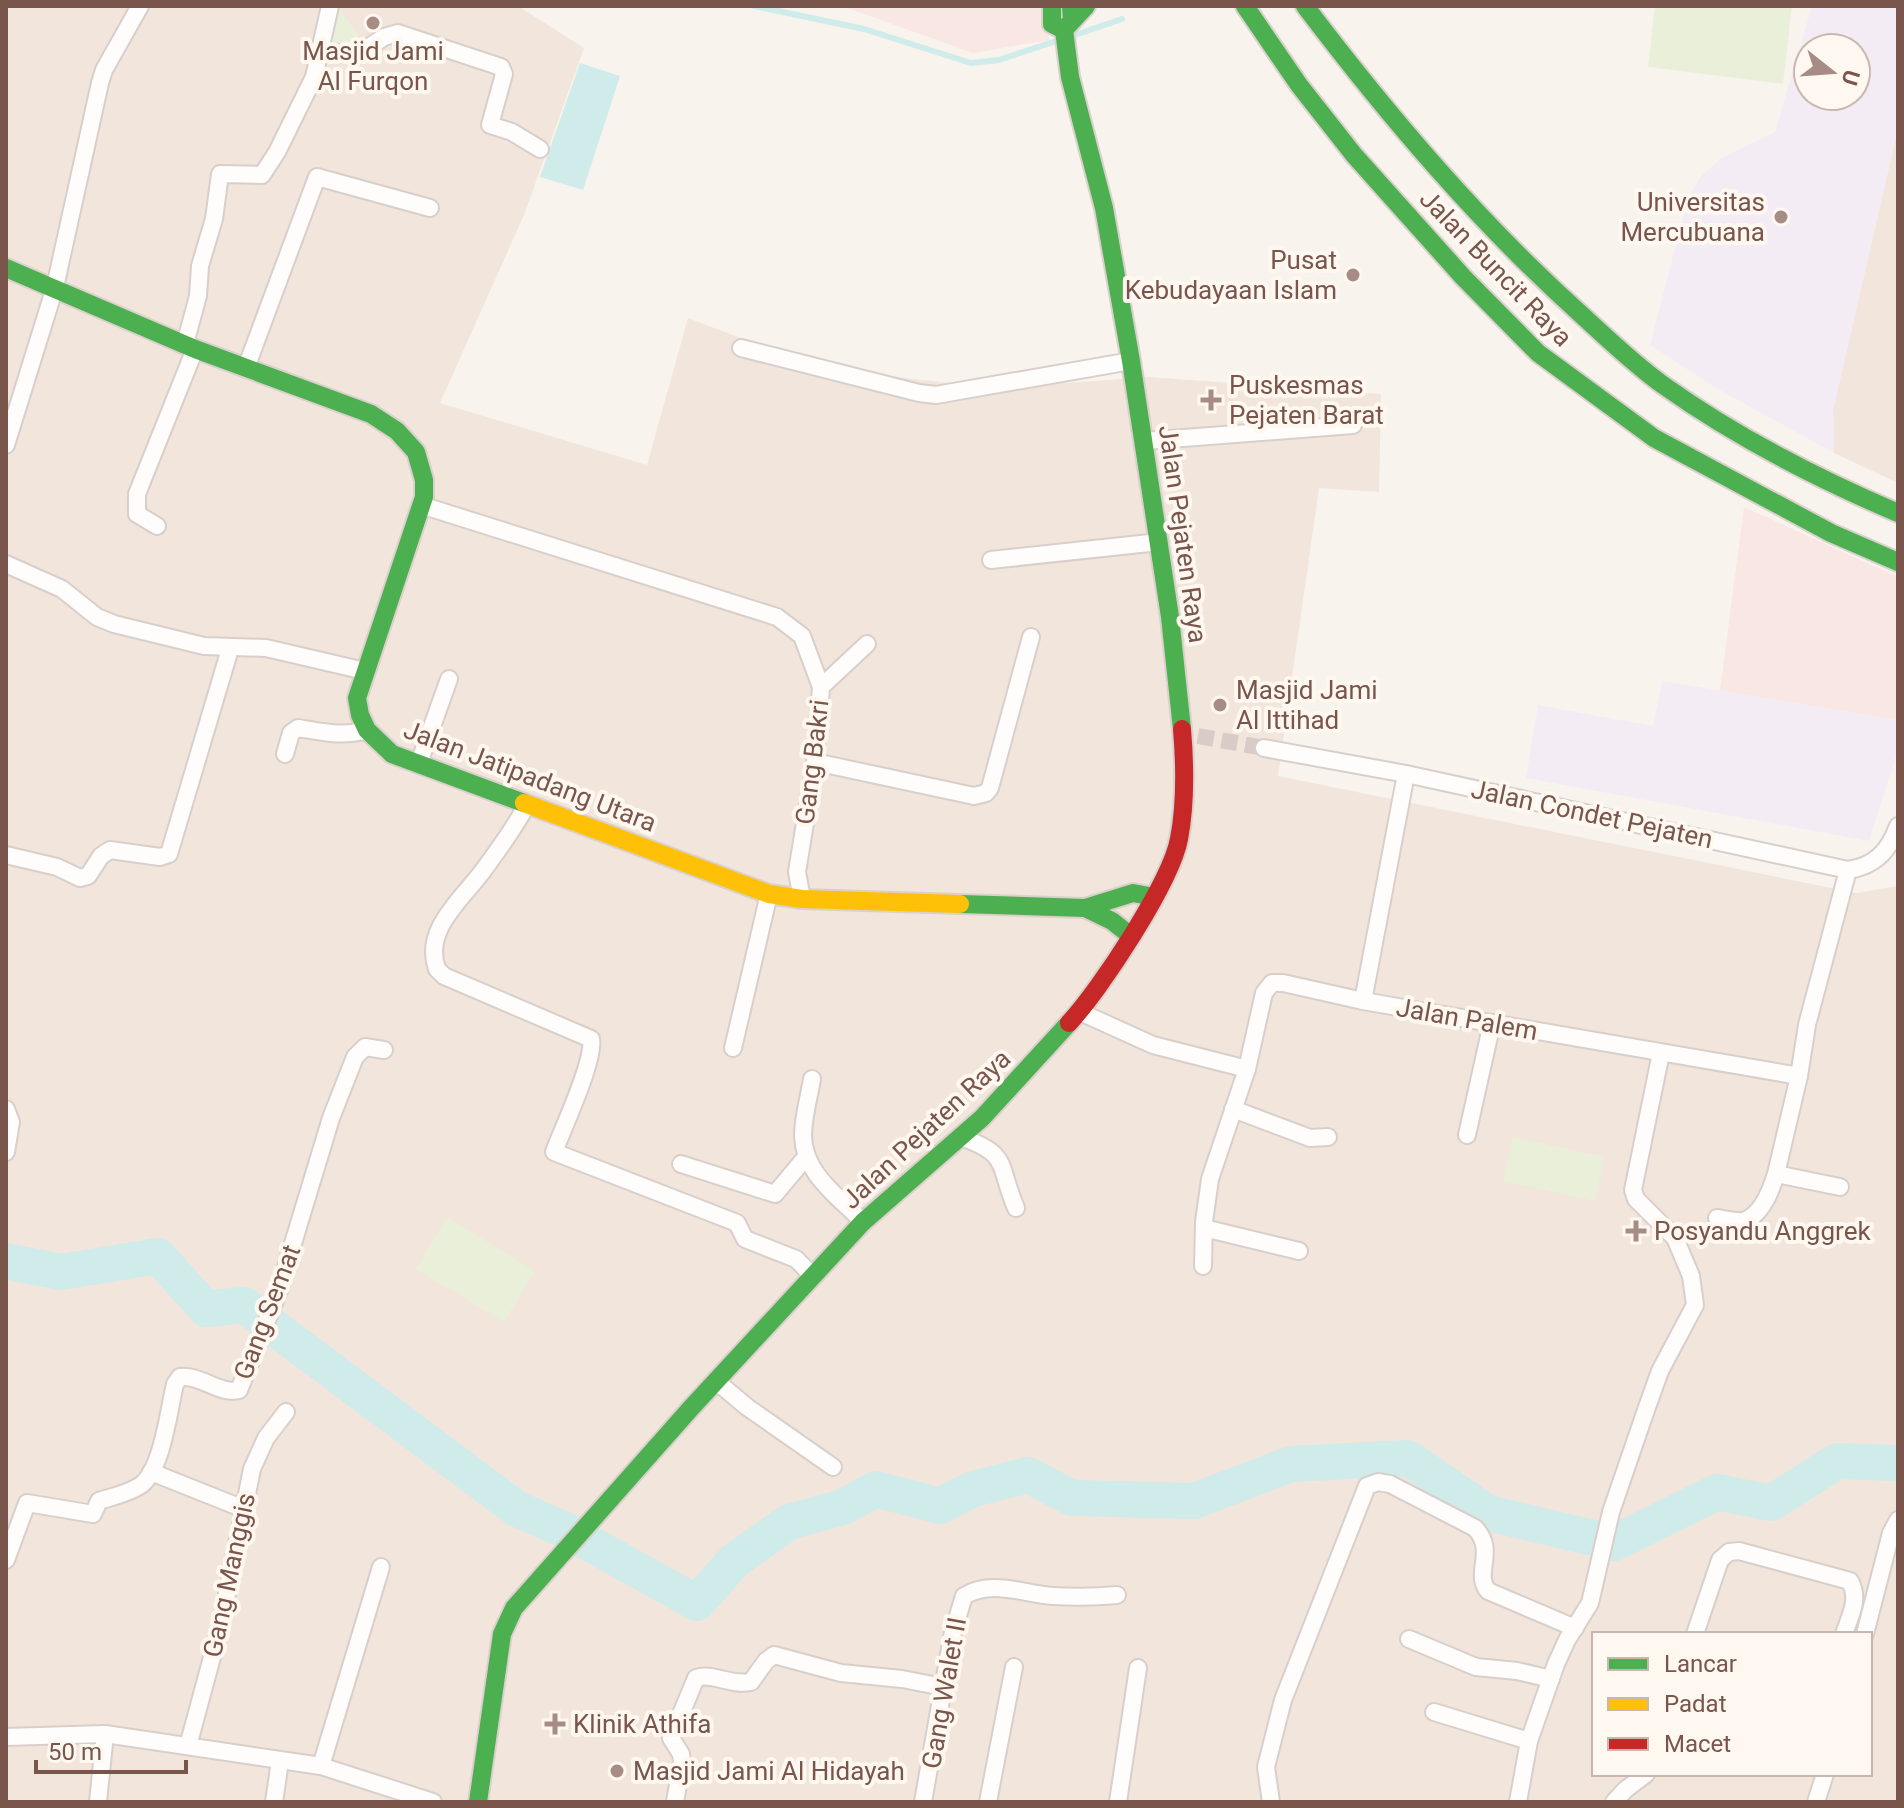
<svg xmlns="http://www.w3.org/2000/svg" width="1904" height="1808" font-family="Roboto,sans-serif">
<rect width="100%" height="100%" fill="#f9f3ee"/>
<g fill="#f2e5dc" fill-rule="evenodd">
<path d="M 6,6 L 518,6 L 584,48 L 524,215 L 440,403 L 647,465 L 688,318 L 819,368 L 993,388 L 1149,377 L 1381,394 L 1379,492 L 1319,488 L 1278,776 L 1856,893 L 1898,886 L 1898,1802 L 6,1802 ZM 1594,1634 L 1870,1634 L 1870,1774 L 1594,1774 Z"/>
<path d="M 1898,128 L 1898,483 L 1834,453 L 1833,410 Z"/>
</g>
<g fill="#f8e7e2">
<path d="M 842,6 L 1046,6 L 1049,40 L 973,53 Z"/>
<path d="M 1744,507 L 1898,577 L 1898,720 L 1720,691 Z"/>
</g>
<g fill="#f4ecf5" fill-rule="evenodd">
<path d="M 1812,6 L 1898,6 L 1898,128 L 1833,410 L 1834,453 L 1716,388 L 1650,345 L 1688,198 L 1701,176 L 1722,158 L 1775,132 ZM 1808,48 L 1856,48 L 1856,96 L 1808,96 Z"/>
<path d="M 1662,681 L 1898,720 L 1898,750 L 1869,841 L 1526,778 L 1538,705 L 1653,726 Z"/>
</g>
<g fill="#e9efd9">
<path d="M 1655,6 L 1792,6 L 1783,84 L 1648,67 Z"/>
<path d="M 340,10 L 358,34 L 351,52 L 329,49 Z"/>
<path d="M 1513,1137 L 1604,1157 L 1595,1201 L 1503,1181 Z"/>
<path d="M 447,1217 L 535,1271 L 504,1322 L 416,1269 Z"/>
</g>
<path fill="#cfebea" d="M 580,63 L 620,76 L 583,190 L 540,177 Z"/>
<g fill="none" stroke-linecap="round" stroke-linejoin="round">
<g stroke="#cfebea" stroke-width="6">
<path d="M 754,6 L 864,29 L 971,63 L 999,60 L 1059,40"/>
<path d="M 1069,37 L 1122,19"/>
</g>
<path stroke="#cfebea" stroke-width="36" d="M 6,1261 L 61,1272 L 158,1256 L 206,1309 L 244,1305 L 517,1509 L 567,1531 L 697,1603 L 734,1561 L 789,1522 L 843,1507 L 876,1489 L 940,1506 L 973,1489 L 1028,1475 L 1072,1498 L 1194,1501 L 1291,1464 L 1408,1458 L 1488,1513 L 1614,1543 L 1717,1492 L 1771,1503 L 1837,1461 L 1898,1463"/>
<path stroke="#d9ccc6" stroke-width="16" stroke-dasharray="16 8" stroke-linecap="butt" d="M 1198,736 L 1264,748"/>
<defs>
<g id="street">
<path d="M 320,51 L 357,55 L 384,37 L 398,33 L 501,67 L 504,74 L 490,125 L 512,132 L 540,149"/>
<path d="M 185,344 L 198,296 L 200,266 L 214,219 L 220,174 L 262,175 L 277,152 L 314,77 L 330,6"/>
<path d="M 741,348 L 919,393 L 936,395 L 1131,361"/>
<path d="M 246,368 L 317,177 L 430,208"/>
<path d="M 1144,441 L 1353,425"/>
<path d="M 6,445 L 55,287 L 100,83 L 104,70 L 140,6"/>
<path d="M 421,505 L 777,617 L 802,636 L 821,687"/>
<path d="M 157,526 L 137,514 L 137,494 L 195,349"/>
<path d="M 991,560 L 1159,542"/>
<path d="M 6,564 L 62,589 L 97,617 L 114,624 L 204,646 L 266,648 L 365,671"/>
<path d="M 1264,748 L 1406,774 L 1848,870 C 1875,866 1889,851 1898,826"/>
<path d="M 285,754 L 291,733 L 298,728 C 323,732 342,737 367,730"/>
<path d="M 815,762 L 974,796 L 986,793 L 990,788 L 1031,637"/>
<path d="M 419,763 L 449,679"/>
<path d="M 527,804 C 515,828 498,850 482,872 C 461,900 423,930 437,969 L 444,976 L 591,1039 C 595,1060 563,1128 554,1152 L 737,1223 L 745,1239 L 796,1259 L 812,1275"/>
<path d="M 6,855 L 57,867 L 80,878 L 88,876 L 101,856 L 110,850 L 160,857 L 169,854 L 230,649"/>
<path d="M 802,899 L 797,872 L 815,762 L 821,687 L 867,644"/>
<path d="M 1363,1001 L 1406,774"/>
<path d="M 1080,1012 L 1153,1045 L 1247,1069"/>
<path d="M 733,1048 L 769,894"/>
<path d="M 812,1079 C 809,1097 803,1118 803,1136 C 804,1174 838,1196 863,1222"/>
<path d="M 6,1109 L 11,1122 L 6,1152"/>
<path d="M 1233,1109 L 1310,1138 L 1328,1137"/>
<path d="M 1467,1135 L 1492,1023"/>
<path d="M 961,1137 C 1011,1155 997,1164 1016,1208"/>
<path d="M 681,1164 L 775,1194 L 806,1157"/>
<path d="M 1776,1174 L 1799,1076 L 1807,1025 L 1848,870"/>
<path d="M 1717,1218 C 1724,1219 1736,1222 1743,1221 C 1762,1216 1771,1190 1776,1174 L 1840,1187"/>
<path d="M 1204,1228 L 1299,1251"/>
<path d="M 1203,1266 L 1204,1222 L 1210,1179 L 1247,1069 L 1264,993 L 1272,983 L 1283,983 L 1363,1001 L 1799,1076"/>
<path d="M 716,1381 L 747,1407 L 833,1467"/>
<path d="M 151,1472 L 244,1509"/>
<path d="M 6,1560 L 27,1503 L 93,1514 L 99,1501 C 113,1496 128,1494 141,1485 C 162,1470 169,1409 175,1384 L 180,1377 C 199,1374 220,1395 239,1390 L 278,1293 L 331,1118 L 355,1057 L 365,1047 L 384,1050"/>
<path d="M 1695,1634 L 1720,1560 L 1729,1552 L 1739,1551 L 1850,1581 C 1860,1599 1850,1616 1844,1634"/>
<path d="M 1865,1634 L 1891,1533 L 1898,1520"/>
<path d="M 1409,1639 L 1476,1667 L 1517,1671 L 1551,1679"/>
<path d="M 1434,1712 L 1529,1741"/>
<path d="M 6,1737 L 105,1734 L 321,1766 L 433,1802"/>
<path d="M 188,1746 L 221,1624 L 252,1469 L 266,1438 L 286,1412"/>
<path d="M 321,1766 L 381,1567"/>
<path d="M 98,1802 L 105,1734"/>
<path d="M 274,1802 L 280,1761"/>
<path d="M 675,1802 L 682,1762 L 681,1754 L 671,1738 L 696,1678 C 712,1672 730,1686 751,1682 L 766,1661 L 774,1655 L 841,1673 L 902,1679 L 943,1687"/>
<path d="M 923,1802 L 953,1632 L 964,1596 C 992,1579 1023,1594 1053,1596 C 1074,1597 1096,1597 1117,1595"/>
<path d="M 988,1802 L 1014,1667"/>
<path d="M 1118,1802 L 1138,1668"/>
<path d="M 1271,1802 L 1266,1767 L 1283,1700 L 1367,1486 L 1378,1482 L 1390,1484 L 1475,1528 C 1497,1551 1473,1573 1488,1591 L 1575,1628"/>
<path d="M 1518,1802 L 1529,1741 L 1556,1664 L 1567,1640 L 1590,1603 L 1611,1512 L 1646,1410 L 1660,1371 L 1695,1305 L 1691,1276 L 1675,1238 L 1636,1199 L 1633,1190 L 1661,1053"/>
<path d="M 1614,1802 L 1625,1790 L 1646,1774"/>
<path d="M 1816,1802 L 1825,1774"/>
</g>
<g id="fast">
<path d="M 1052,6 L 1052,24 L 1064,30"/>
<path d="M 1071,6 L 1072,21 L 1064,30 L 1070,77 L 1104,208 L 1131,361 L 1170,617 L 1182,729"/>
<path d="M 1245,6 L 1299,85 L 1354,155 L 1463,277 L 1538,353 L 1654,438 L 1831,533 L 1898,562"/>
<path d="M 1305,6 C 1390,118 1480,224 1585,318 C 1610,341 1635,365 1663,385 C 1736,437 1816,478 1898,513"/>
<path d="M 1072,21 L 1086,6"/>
<path d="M 6,268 L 195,349 L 371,414 L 397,431 L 416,452 L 424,480 L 424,497 L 357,698 L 360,715 L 367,730 L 392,754 L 524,803"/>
<path d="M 960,904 L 1085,908 L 1133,893 L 1154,897"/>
<path d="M 1085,908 L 1112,921 L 1131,936"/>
<path d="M 478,1802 L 502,1634 L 514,1608 L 691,1408 L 863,1222 L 982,1118 L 1069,1023"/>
</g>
<path id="slow" d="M 524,803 L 769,894 L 802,899 L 960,904"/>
<path id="jam" d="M 1069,1023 C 1100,990 1171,882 1179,839 C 1186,803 1185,765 1182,729"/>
</defs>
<use href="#street" stroke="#d8cfcb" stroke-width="20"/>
<use href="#fast" stroke="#dad0cc" stroke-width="22"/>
<use href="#slow" stroke="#dad0cc" stroke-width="22"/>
<use href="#jam" stroke="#dad0cc" stroke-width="22"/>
<use href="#street" stroke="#fefdfc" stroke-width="16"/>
<use href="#fast" stroke="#4caf50" stroke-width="18"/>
<use href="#slow" stroke="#ffc107" stroke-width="18"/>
<use href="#jam" stroke="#c62828" stroke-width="18"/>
</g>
<g fill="#a68c85" stroke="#fff8f1" stroke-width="3">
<circle cx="373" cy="23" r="8"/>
<circle cx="1781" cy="217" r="8"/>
<circle cx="1353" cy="275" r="8"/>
<path d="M1207 388h8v8h8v8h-8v8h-8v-8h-8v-8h8z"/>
<circle cx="1220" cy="705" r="8"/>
<path d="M1632 1219h8v8h8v8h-8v8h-8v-8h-8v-8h8z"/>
<path d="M551 1712h8v8h8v8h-8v8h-8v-8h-8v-8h8z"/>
<circle cx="617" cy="1771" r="8"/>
</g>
<g text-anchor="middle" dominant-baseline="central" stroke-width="8" stroke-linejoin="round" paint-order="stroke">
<g font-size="26" fill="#79554c" stroke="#fff8f1" text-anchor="start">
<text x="373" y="51" text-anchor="middle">Masjid Jami<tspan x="373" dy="30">Al Furqon</tspan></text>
<text x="1765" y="202" text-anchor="end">Universitas<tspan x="1765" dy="30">Mercubuana</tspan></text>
<text x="1337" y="260" text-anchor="end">Pusat<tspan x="1337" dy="30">Kebudayaan Islam</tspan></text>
<text x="1229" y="385">Puskesmas<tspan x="1229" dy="30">Pejaten Barat</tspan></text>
<text x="1236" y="690">Masjid Jami<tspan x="1236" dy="30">Al Ittihad</tspan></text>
<text x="1654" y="1231">Posyandu Anggrek</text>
<text x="573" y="1724">Klinik Athifa</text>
<text x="633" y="1771">Masjid Jami Al Hidayah</text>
</g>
<g font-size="26" fill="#79554c" stroke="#fff8f1">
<text transform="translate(1496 268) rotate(46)">Jalan Buncit Raya</text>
<text transform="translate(1183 534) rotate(82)">Jalan Pejaten Raya</text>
<text transform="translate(812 762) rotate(-83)">Gang Bakri</text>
<text transform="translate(530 776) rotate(21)">Jalan Jatipadang Utara</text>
<text transform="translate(1592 814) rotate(12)">Jalan Condet Pejaten</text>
<text transform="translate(1467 1019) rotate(10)">Jalan Palem</text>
<text transform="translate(926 1129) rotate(-43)">Jalan Pejaten Raya</text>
<text transform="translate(267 1312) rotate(-69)">Gang Semat</text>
<text transform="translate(229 1575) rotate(-78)">Gang Manggis</text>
<text transform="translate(944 1693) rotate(-80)">Gang Walet II</text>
</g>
</g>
<rect width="1904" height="1808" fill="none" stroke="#79554c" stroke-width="16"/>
<rect x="1592" y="1632" width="280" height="144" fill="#fff8f1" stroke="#c9b7af" stroke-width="2"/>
<rect x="1608" y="1658" width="40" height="12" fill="#4caf50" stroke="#c9b7af" stroke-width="2"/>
<text x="1664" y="1672" font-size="24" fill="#79554c">Lancar</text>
<rect x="1608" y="1698" width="40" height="12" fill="#ffc107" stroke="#c9b7af" stroke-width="2"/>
<text x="1664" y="1712" font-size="24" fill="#79554c">Padat</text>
<rect x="1608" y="1738" width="40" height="12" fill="#c62828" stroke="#c9b7af" stroke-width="2"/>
<text x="1664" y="1752" font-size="24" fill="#79554c">Macet</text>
<g transform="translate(1832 72) rotate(107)"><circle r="38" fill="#fff8f1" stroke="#c9b7af" stroke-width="2"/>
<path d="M0-6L14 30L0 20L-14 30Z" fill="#a68c85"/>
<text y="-12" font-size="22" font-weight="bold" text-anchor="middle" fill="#79554c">U</text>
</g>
<path d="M36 1760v12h150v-12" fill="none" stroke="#79554c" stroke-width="4"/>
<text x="48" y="1760" font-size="24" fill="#79554c" stroke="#fff8f1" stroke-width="6" paint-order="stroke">50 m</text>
</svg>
